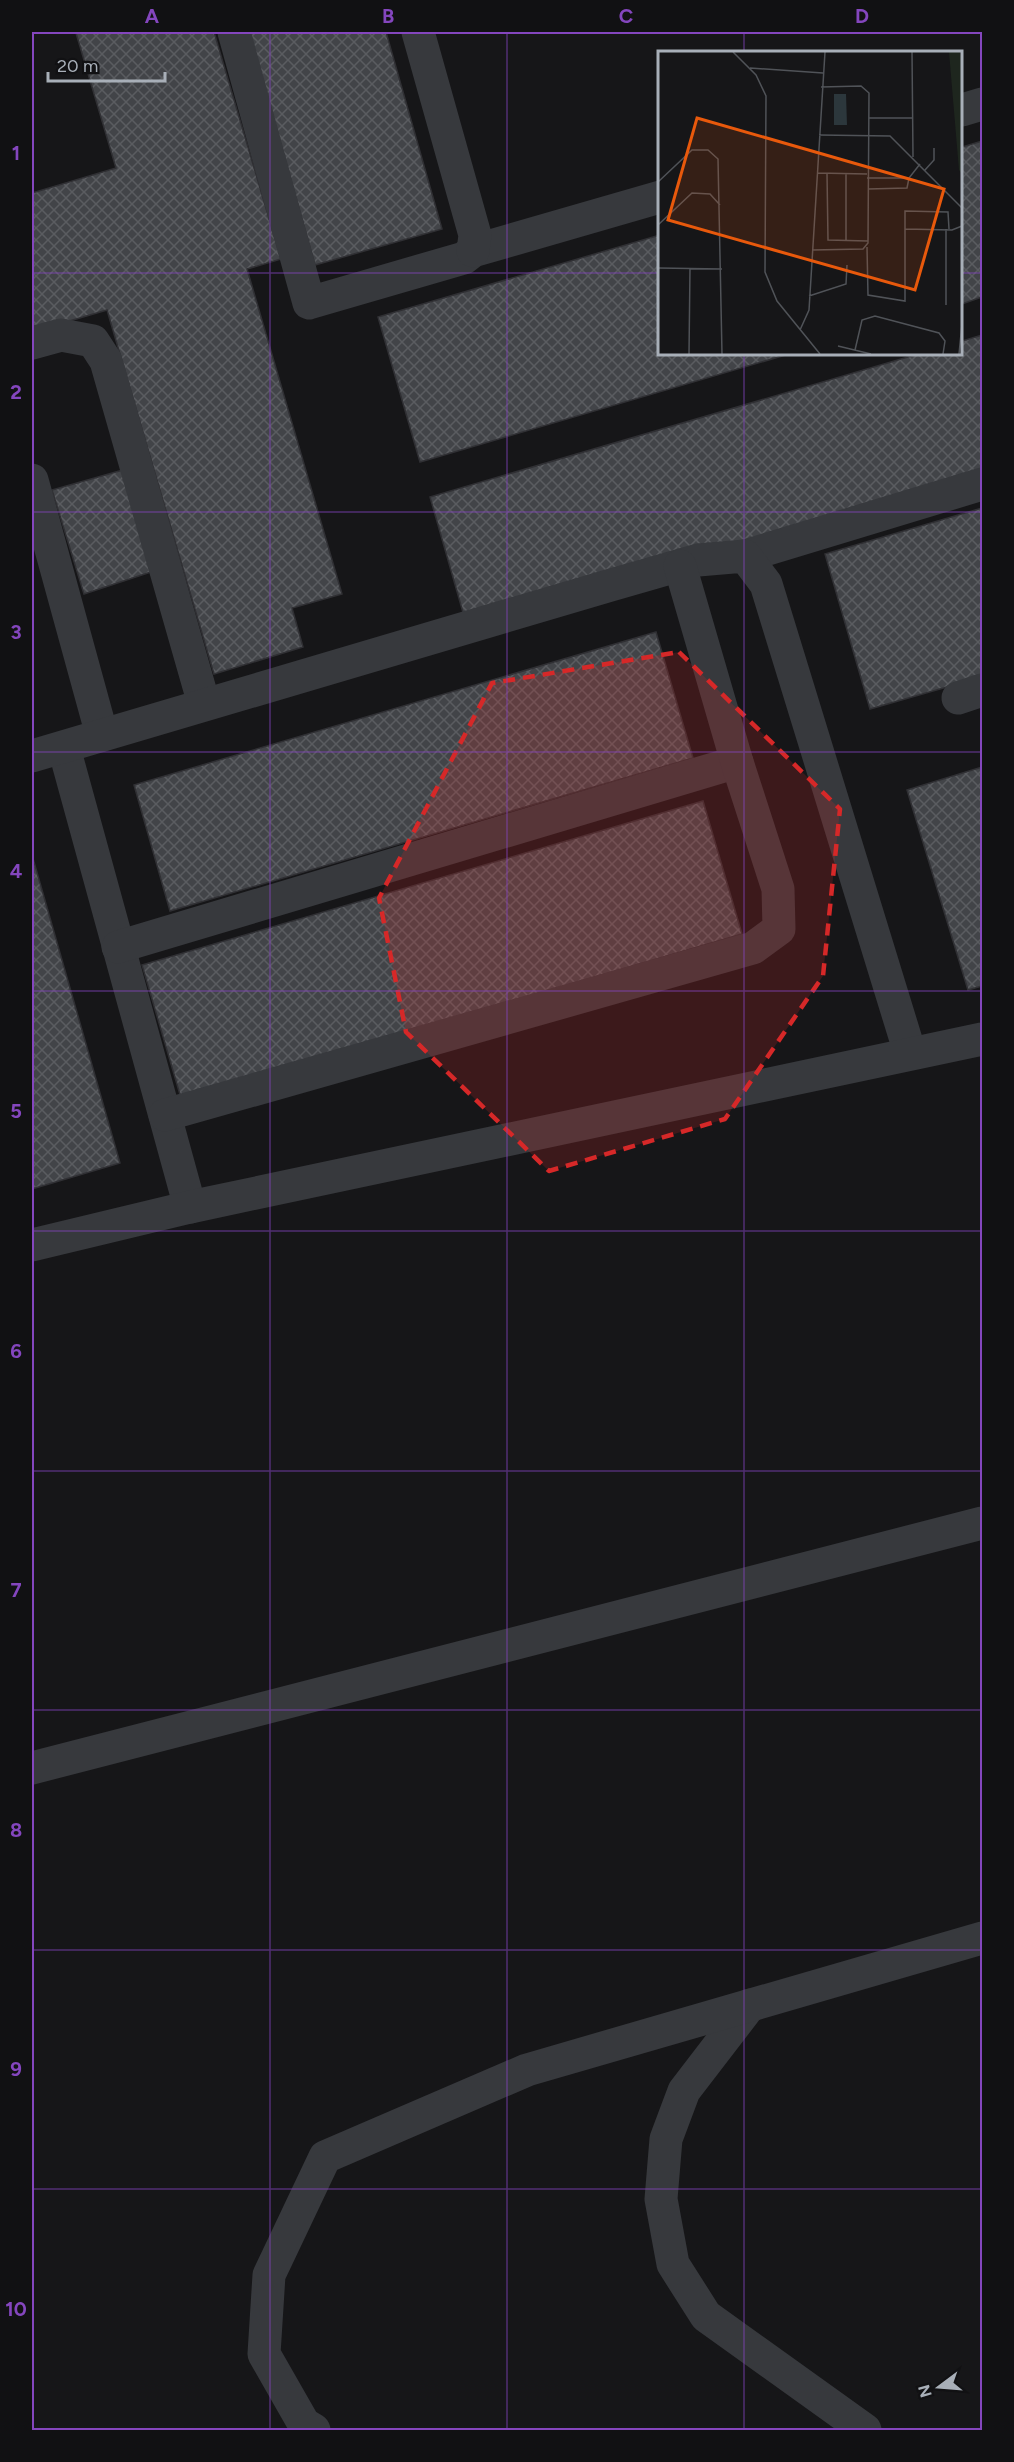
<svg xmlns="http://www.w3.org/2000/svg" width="1014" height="2462" font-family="Figtree,sans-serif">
<defs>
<pattern id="building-cross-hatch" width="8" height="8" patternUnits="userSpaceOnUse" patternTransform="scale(1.5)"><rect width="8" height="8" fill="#424448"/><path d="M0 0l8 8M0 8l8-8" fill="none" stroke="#5a5c60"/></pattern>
</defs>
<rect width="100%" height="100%" fill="#161618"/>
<g fill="url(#building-cross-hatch)" stroke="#303034" stroke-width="1.5">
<path d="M 82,32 L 214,32 L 281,259 L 247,269 L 342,594 L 292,608 L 303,647 L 214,674 L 107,310 L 32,332 L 32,193 L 116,168 L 76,33 Z"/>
<path d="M 249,32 L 386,32 L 442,229 L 315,265 Z"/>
<path d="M 982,141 L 982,297 L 962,304 L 962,147 Z"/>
<path d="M 660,235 L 660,354 L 789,354 L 420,462 L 378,317 Z"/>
<path d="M 982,335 L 982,472 L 466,623 L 430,497 L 918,354 L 962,354 L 962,341 Z"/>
<path d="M 130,468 L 157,570 L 84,594 L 52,490 Z"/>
<path d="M 982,508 L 982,677 L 870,709 L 825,554 Z"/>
<path d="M 656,632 L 693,758 L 170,911 L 134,785 Z"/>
<path d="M 982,767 L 982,986 L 968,990 L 907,790 Z"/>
<path d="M 703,801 L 742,934 L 181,1098 L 142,965 Z"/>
<path d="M 32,855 L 120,1163 L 32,1189 Z"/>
</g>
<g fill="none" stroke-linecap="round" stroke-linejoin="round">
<g stroke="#37393d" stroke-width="33">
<path d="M 234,32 L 309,303 L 464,258 L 473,251 L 660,197"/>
<path d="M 418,32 L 475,235 L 473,251"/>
<path d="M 962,110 L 982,104"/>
<path d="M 32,343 L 61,335 L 93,341 L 106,361 L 204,704"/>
<path d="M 32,480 L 102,735"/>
<path d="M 745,556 L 982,484"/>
<path d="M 958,698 L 982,690"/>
<path d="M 64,748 L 190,1207"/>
<path d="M 32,756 L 611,585 L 698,560 L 745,556 L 766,584 L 910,1053"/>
<path d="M 118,947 L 737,762"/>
<path d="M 165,1115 L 753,948 L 779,929 L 778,889 L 737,762 L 680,566"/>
<path d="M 32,1245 L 190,1207 L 982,1039"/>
<path d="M 32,1768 L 982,1523"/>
<path d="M 750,2005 L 684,2091 L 666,2139 L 661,2199 L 673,2264 L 706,2316 L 865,2430"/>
<path d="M 314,2430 L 304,2424 L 264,2354 L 269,2275 L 325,2157 L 527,2070 L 982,1938"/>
</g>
</g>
<path fill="#d62828" fill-opacity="0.2" stroke="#d62828" stroke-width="4.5" stroke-dasharray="12 8" stroke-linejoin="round" d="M 679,652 L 840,809 L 823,976 L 725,1119 L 549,1171 L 406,1032 L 379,898 L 492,683 Z"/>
<path fill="none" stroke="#8446be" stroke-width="1.5" stroke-opacity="0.55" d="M 270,32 L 270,2430M 507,32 L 507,2430M 744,32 L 744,52M 32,273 L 660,273M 962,273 L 982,273M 744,354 L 744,2430M 32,512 L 982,512M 32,752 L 982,752M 32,991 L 982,991M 32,1231 L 982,1231M 32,1471 L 982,1471M 32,1710 L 982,1710M 32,1950 L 982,1950M 32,2189 L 982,2189"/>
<g transform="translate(658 51)">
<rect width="304" height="304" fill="#161618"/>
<path d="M 291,1 L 302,1 L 304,12 L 304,123 L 301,119 Z" fill="#1e261e"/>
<path d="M 176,43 L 188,43 L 189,74 L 176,74 Z" fill="#2c373c"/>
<path fill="none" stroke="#505358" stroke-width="1.5" d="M 75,1 L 98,24 L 108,45 L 107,221 L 119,250 L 162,303M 254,1 L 255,106M 92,17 L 165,22M 211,67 L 255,67M 161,84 L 232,85 L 304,157M 267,119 L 276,109 L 276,97M 160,122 L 209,123M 169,122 L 170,189 L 210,190M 188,122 L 188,190M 209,127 L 251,127M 0,131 L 34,99 L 50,99 L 60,108 L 64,303M 210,138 L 249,137 L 251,127 L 262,113M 0,174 L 34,142 L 52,143 L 62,154M 247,178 L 294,179 L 304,175M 288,178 L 288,254M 209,196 L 210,244 L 247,250 L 247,160 L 290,161 L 291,178M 154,199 L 205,198 L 210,192 L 211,42 L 203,35 L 163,36M 0,217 L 64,218M 151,245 L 188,233 L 189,214M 142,279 L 151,259 L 167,1M 180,295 L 213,303M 197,299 L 204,269 L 217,265 L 281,282 L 287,290 L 285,303M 31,303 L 32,217M 301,303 L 304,273"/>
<path fill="#e8590c" fill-opacity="0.15" stroke="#e8590c" stroke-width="3" d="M 39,67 L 286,138 L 257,239 L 10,169 Z"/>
<rect width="304" height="304" fill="none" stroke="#a8afb8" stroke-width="3"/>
</g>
<rect width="1014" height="2462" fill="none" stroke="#111113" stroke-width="66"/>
<g transform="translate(939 2387) rotate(254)" stroke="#111113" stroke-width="4.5" paint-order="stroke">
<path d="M0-4.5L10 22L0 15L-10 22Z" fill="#a8afb8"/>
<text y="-9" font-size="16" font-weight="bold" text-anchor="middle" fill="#a8afb8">N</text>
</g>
<path d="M48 72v9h117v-9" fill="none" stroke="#a8afb8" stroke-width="3"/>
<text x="57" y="72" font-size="18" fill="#a8afb8" stroke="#111113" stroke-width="4.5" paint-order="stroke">20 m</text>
<rect x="33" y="33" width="948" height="2396" fill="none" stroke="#8446be" stroke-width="2"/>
<g font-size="20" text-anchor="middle" font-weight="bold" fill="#8446be">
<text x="152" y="23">A</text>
<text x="388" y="23">B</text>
<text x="626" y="23">C</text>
<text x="862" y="23">D</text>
<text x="16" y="160">1</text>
<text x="16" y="399">2</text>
<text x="16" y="639">3</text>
<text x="16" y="878">4</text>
<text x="16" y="1118">5</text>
<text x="16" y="1358">6</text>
<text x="16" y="1597">7</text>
<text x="16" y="1837">8</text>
<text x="16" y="2076">9</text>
<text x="16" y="2316">10</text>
</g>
</svg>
